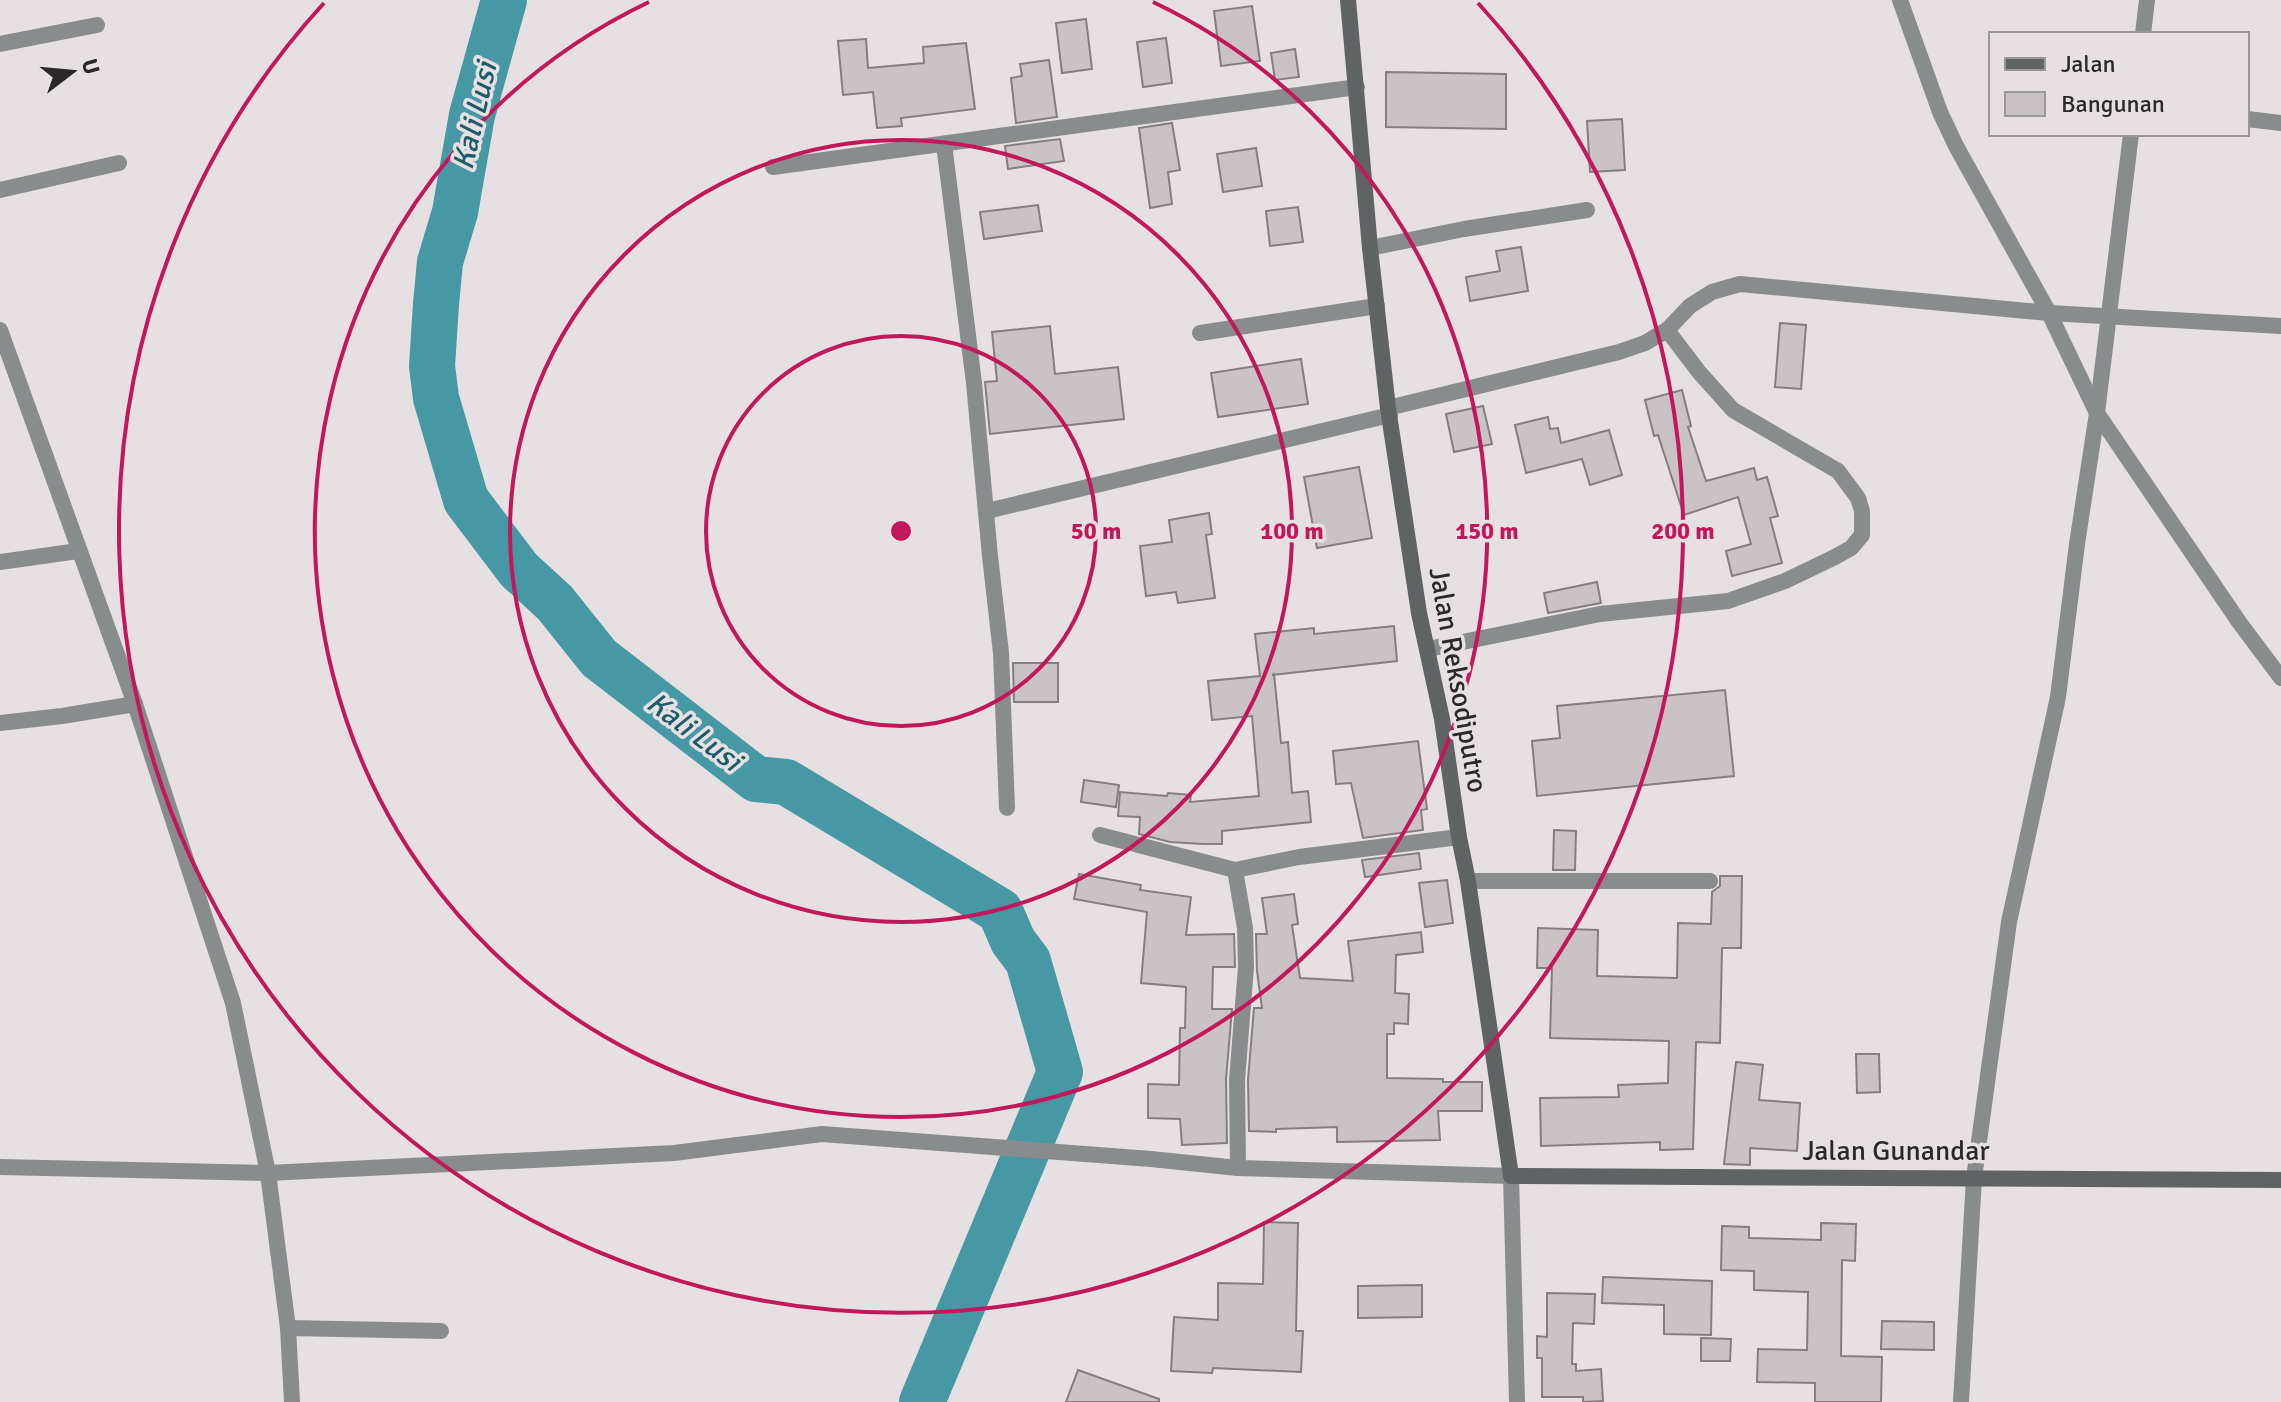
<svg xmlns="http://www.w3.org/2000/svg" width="2281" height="1402" font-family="Signika,sans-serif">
<rect width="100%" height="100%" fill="#e6e0e2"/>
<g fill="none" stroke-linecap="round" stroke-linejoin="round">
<path stroke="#4798a5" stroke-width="46" d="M 504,0 L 472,115 L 455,212 L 440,262 L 436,304 L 432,366 L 436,398 L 466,500 L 519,570 L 555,603 L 599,658 L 756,779 L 786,782 L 1000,911 L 1013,941 L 1028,961 L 1060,1072 L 922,1402"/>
</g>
<g fill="#cac3c5" stroke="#847e80" stroke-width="2">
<path d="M 1252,6 L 1260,61 L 1221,66 L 1214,11 Z"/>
<path d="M 1086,19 L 1092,69 L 1062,73 L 1056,23 Z"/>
<path d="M 1166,38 L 1172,83 L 1143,87 L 1137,42 Z"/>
<path d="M 866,39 L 868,68 L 924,63 L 923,47 L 966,43 L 975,109 L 901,118 L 902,126 L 877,128 L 873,92 L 843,95 L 838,41 Z"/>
<path d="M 1295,49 L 1299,77 L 1275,80 L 1271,53 Z"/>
<path d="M 1049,60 L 1057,117 L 1016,123 L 1011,78 L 1022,76 L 1020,64 Z"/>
<path d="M 1386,72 L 1506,74 L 1506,129 L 1386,127 Z"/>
<path d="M 1622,119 L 1625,170 L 1590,172 L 1587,121 Z"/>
<path d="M 1172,123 L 1180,170 L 1168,172 L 1172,204 L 1150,208 L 1139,128 Z"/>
<path d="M 1060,139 L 1064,161 L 1008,169 L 1005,146 Z"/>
<path d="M 1256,148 L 1262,186 L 1223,192 L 1217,154 Z"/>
<path d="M 1038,205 L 1042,231 L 984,239 L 980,212 Z"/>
<path d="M 1298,207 L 1303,242 L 1270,246 L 1266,211 Z"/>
<path d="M 1521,247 L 1528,291 L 1470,301 L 1466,277 L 1500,271 L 1496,251 Z"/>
<path d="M 1780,323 L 1806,325 L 1801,389 L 1775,387 Z"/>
<path d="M 1050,326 L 1055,374 L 1118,367 L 1124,419 L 990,434 L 985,382 L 997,381 L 992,332 Z"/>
<path d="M 1301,359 L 1308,404 L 1218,417 L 1211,373 Z"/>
<path d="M 1682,390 L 1691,426 L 1688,427 L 1706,481 L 1754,468 L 1757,480 L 1767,477 L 1778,516 L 1770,518 L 1782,563 L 1732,576 L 1726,551 L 1751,544 L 1738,497 L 1684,515 L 1658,435 L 1654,436 L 1645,400 Z"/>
<path d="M 1483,406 L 1492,444 L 1454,452 L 1446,414 Z"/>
<path d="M 1548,417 L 1550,429 L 1558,428 L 1561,443 L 1609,430 L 1622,475 L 1590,485 L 1582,459 L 1526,473 L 1515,425 Z"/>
<path d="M 1359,467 L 1372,538 L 1317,548 L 1304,477 Z"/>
<path d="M 1209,513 L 1212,534 L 1206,535 L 1215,598 L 1178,603 L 1176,592 L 1146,596 L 1140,546 L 1172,542 L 1169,520 Z"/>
<path d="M 1597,582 L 1601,603 L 1548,613 L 1544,593 Z"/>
<path d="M 1394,626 L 1397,661 L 1272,675 L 1274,674 L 1281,743 L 1288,742 L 1292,793 L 1308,791 L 1311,822 L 1222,831 L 1222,844 L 1203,844 L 1170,842 L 1139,834 L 1140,817 L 1118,816 L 1120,792 L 1167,796 L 1168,793 L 1191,795 L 1190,802 L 1259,796 L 1252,716 L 1212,720 L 1208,681 L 1260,676 L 1255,634 L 1314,628 L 1314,634 Z"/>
<path d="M 1013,663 L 1058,663 L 1058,702 L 1014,702 Z"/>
<path d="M 1725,690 L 1734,776 L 1537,796 L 1532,741 L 1560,738 L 1557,706 Z"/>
<path d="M 1418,741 L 1427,809 L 1421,810 L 1423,830 L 1363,838 L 1351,783 L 1336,784 L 1333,751 Z"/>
<path d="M 1084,780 L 1119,785 L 1116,807 L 1081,802 Z"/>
<path d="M 1554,830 L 1576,831 L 1575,870 L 1553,870 Z"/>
<path d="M 1419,853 L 1421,869 L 1365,877 L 1362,860 Z"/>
<path d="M 1079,874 L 1141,885 L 1140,890 L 1191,897 L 1186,935 L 1234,934 L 1235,967 L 1213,967 L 1212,1009 L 1232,1009 L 1226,1079 L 1227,1143 L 1182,1145 L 1180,1119 L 1148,1118 L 1148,1084 L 1179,1085 L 1180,1028 L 1185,1028 L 1186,987 L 1141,983 L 1147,912 L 1074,899 Z"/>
<path d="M 1720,876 L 1742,876 L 1741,948 L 1722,948 L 1720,1043 L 1696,1042 L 1693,1149 L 1660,1150 L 1660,1142 L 1541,1146 L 1540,1098 L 1619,1097 L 1618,1085 L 1668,1083 L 1669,1041 L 1550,1038 L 1552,968 L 1537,968 L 1538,928 L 1598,930 L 1597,976 L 1677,978 L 1678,923 L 1711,924 L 1712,892 L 1720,886 Z"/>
<path d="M 1447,880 L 1453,923 L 1425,927 L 1419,883 Z"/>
<path d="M 1294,894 L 1298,924 L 1292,925 L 1300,978 L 1353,981 L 1348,941 L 1421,932 L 1423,952 L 1396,955 L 1395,993 L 1409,994 L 1408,1024 L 1394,1023 L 1394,1034 L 1387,1034 L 1387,1078 L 1443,1079 L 1443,1082 L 1482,1082 L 1482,1111 L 1438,1111 L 1440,1140 L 1337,1142 L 1337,1127 L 1276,1129 L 1276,1132 L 1249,1131 L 1248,1080 L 1254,1008 L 1262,1008 L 1257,971 L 1256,934 L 1267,934 L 1262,898 Z"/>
<path d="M 1856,1054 L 1879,1054 L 1880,1092 L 1857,1093 Z"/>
<path d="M 1736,1062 L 1763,1065 L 1759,1100 L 1800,1103 L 1797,1151 L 1750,1148 L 1750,1165 L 1724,1164 Z"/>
<path d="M 1264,1222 L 1298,1223 L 1296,1331 L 1303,1331 L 1301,1372 L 1213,1368 L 1212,1373 L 1171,1371 L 1174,1317 L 1218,1320 L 1218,1283 L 1263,1284 Z"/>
<path d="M 1821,1223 L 1856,1224 L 1855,1261 L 1842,1260 L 1841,1356 L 1882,1357 L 1881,1402 L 1815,1402 L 1815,1383 L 1757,1382 L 1758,1349 L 1807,1350 L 1808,1292 L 1754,1290 L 1754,1271 L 1721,1270 L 1722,1226 L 1749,1227 L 1749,1238 L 1821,1240 Z"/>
<path d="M 1603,1277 L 1712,1281 L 1711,1335 L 1664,1334 L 1664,1305 L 1602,1303 Z"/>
<path d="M 1422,1285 L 1422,1317 L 1358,1318 L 1358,1286 Z"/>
<path d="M 1547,1293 L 1595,1294 L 1594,1324 L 1573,1323 L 1572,1364 L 1576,1364 L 1576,1371 L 1601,1369 L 1603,1401 L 1583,1402 L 1583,1397 L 1542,1397 L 1542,1358 L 1537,1358 L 1537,1336 L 1547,1337 Z"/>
<path d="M 1882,1321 L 1934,1322 L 1934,1350 L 1881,1349 Z"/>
<path d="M 1701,1338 L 1731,1339 L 1730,1361 L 1701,1361 Z"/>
<path d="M 1078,1370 L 1159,1399 L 1159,1402 L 1066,1402 Z"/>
</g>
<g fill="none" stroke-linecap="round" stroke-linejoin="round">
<g stroke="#898c8c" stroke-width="16">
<path d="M 1900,0 L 1940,112 L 1956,146 L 2049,313 L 2097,413 L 2239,622 L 2281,678"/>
<path d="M 2143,34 L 2147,0"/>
<path d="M 0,44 L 97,25"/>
<path d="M 2247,119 L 2281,123"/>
<path d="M 944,144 L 974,383 L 990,556 L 1001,653 L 1007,808"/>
<path d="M 773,167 L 1357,87"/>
<path d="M 0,190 L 119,163"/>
<path d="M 1370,248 L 1464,229 L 1587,210"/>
<path d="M 0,330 L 135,704 L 233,1003 L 268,1173 L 288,1328 L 292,1402"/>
<path d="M 1200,333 L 1377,306"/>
<path d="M 1388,408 L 1619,352 L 1645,343 L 1667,330 L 1690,306 L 1712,292 L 1740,284 L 2049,313 L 2281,326"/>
<path d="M 987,511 L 1390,415"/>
<path d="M 0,562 L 78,551"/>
<path d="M 1428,649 L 1600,614 L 1728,601 L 1785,581 L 1835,557 L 1851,548 L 1862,535 L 1862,511 L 1858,498 L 1838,471 L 1733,410 L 1699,372 L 1667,330"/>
<path d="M 0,723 L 62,716 L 135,704"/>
<path d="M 1100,835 L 1235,870 L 1299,857 L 1459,837"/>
<path d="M 1235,870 L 1245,928 L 1246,967 L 1237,1080 L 1238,1168"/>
<path d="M 1468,881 L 1710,881"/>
<path d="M 1511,1176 L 1517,1402"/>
<path d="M 288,1328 L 441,1331"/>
<path d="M 1961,1402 L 1974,1178 L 2009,922 L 2058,697 L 2077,544 L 2097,413 L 2131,134"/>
</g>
<path stroke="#898c8c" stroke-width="16" d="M 0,1167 L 268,1173 L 674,1153 L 822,1134 L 1151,1159 L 1238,1168 L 1511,1176"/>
<path stroke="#5f6364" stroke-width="16" d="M 1348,0 L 1370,248 L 1388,408 L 1419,613 L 1442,719 L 1459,837 L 1468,881 L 1511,1176 L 2281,1180"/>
</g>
<g fill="none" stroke="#c2185b" stroke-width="4">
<circle cx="901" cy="531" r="195"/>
<circle cx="901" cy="531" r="391"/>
<path d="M1153 2A586 586 0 1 1 649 2"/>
<path d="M1478 3A782 782 0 1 1 324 3"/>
</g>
<g text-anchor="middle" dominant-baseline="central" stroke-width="7" stroke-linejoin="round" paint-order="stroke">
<g font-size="28" fill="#2b2829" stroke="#e6e0e2">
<text transform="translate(1458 680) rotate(80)">Jalan Reksodiputro</text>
<text x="1896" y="1151">Jalan Gunandar</text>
</g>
<g font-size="30" font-style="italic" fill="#1b5d68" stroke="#e6e0e2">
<text transform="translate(475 116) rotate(-77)">Kali Lusi</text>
<text transform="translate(694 732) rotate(37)">Kali Lusi</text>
</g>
</g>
<circle cx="901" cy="531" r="12" fill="#c2185b" stroke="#e6e0e2" stroke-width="4"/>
<g font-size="24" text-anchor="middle" font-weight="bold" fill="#c2185b" stroke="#e6e0e2" stroke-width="7" stroke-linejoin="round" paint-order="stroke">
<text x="1096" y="539">50 m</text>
<text x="1292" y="539">100 m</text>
<text x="1487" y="539">150 m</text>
<text x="1683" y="539">200 m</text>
</g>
<rect x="1989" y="32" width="260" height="104" fill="#e6e0e2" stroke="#9b9698" stroke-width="2"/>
<rect x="2005" y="58" width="40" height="12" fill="#5f6364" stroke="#9b9698" stroke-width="2"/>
<text x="2061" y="72" font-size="24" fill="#2b2829">Jalan</text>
<rect x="2005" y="92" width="40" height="24" fill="#cac3c5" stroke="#9b9698" stroke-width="2"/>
<text x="2061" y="112" font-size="24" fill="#2b2829">Bangunan</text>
<g transform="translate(72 72) rotate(74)" stroke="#e6e0e2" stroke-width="6" paint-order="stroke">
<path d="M0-6L14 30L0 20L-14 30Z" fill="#2b2829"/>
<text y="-12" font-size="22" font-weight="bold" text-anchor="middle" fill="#2b2829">U</text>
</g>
</svg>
